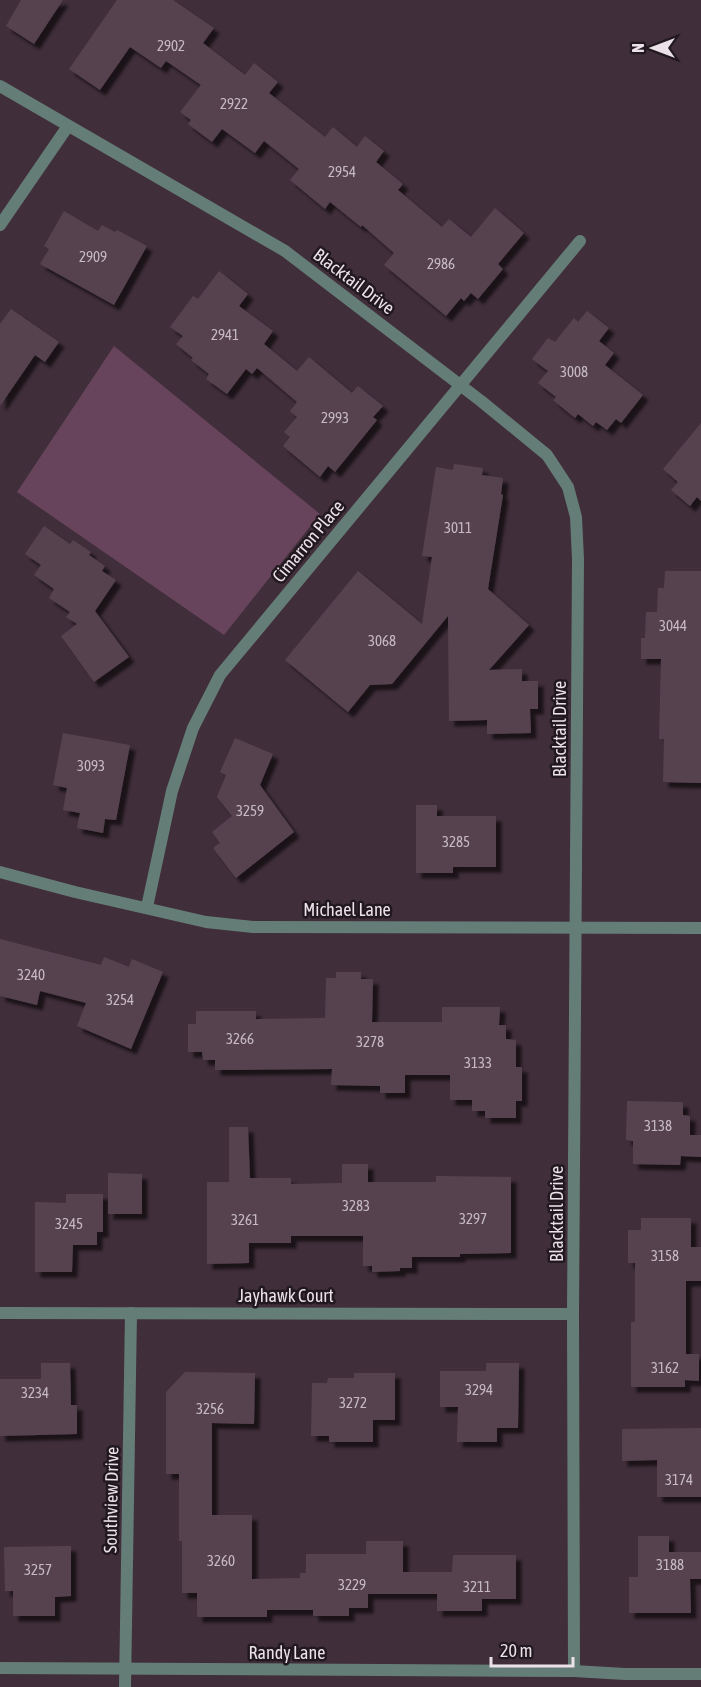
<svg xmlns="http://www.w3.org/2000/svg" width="701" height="1687" font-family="'Asap Condensed',sans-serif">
<defs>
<filter id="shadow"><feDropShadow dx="5.5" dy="5.5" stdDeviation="1.5" flood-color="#0009"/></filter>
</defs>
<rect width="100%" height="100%" fill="#402e3a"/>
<path fill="#68445c" d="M 114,346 L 320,514 L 224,635 L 17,492 Z"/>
<g fill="#564350" filter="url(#shadow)">
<path d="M 21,0 L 63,0 L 34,44 L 6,26 Z"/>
<path d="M 117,0 L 173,0 L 214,28 L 203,43 L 245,75 L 254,63 L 278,82 L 269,93 L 325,137 L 333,127 L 357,147 L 365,136 L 384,151 L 376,162 L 403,184 L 398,190 L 442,227 L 449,219 L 471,237 L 495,208 L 524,233 L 498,264 L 503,269 L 478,299 L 471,293 L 464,301 L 461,298 L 446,316 L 384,265 L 394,253 L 362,225 L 361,227 L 330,202 L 325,209 L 290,180 L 299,169 L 264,141 L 255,153 L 222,129 L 212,142 L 188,124 L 191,120 L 180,112 L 201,85 L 166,61 L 161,68 L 130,47 L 100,90 L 69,69 Z"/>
<path d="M 64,211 L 98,231 L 102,225 L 115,232 L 117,230 L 147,246 L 114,305 L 40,264 L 49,249 L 44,246 Z"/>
<path d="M 219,271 L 248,294 L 239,306 L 273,331 L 264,344 L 297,371 L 309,357 L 352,393 L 358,386 L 383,406 L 373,417 L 377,420 L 335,472 L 328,466 L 320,477 L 283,446 L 290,437 L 284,432 L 297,417 L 290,411 L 297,402 L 257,368 L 252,374 L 246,369 L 227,394 L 206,379 L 209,374 L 191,360 L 193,358 L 176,344 L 183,336 L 170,327 L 193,296 L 198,299 Z"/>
<path d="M 11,309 L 59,342 L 45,362 L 35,355 L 0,406 L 0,324 Z"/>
<path d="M 587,311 L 609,328 L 599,341 L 614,353 L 605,365 L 643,395 L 621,423 L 616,419 L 607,430 L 596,422 L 593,426 L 578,414 L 575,418 L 553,400 L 556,397 L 538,383 L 548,371 L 532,359 L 548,338 L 555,342 L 574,318 L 578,322 Z"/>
<path d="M 701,423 L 701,501 L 697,497 L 690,506 L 671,490 L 678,482 L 663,469 Z"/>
<path d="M 454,464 L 483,468 L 482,475 L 503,478 L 501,494 L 503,495 L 488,589 L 529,625 L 489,670 L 522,669 L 522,681 L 538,681 L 538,709 L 530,709 L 531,733 L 487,734 L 487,720 L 449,721 L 448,616 L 392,684 L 370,685 L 348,712 L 285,660 L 358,571 L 422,624 L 432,557 L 422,556 L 436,467 L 453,470 Z"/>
<path d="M 44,526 L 70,544 L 73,540 L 91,552 L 89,555 L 105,566 L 102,571 L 116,580 L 95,611 L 129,657 L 94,682 L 61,636 L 77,624 L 66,617 L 70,612 L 49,598 L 54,589 L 34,575 L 41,565 L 25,554 Z"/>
<path d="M 665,571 L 701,571 L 701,783 L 663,782 L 664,739 L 659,739 L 661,659 L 641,659 L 641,638 L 645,638 L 646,612 L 657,612 L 658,588 L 664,588 Z"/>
<path d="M 63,733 L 130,745 L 116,820 L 105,819 L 103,833 L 77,828 L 80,813 L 63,810 L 67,788 L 53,785 Z"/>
<path d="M 235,738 L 273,754 L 260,785 L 294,832 L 236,878 L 213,848 L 220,843 L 212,832 L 232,816 L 217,797 L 226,775 L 220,772 Z"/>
<path d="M 416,805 L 437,805 L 437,816 L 496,816 L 496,867 L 453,867 L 453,873 L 416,873 Z"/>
<path d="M 0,939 L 101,965 L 104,957 L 129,967 L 132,959 L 163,972 L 131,1049 L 77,1026 L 86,1003 L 40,991 L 37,1005 L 0,996 Z"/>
<path d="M 336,972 L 361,972 L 361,979 L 373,979 L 372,1022 L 442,1022 L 442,1007 L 500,1007 L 499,1025 L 506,1025 L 506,1039 L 516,1040 L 516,1067 L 522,1067 L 522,1101 L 516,1101 L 516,1118 L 485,1118 L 485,1111 L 472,1111 L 472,1100 L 450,1100 L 450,1075 L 405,1075 L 405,1093 L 380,1093 L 380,1086 L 331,1085 L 332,1069 L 215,1070 L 215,1060 L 203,1060 L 202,1052 L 188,1052 L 188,1024 L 196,1024 L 196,1011 L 256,1011 L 256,1019 L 325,1018 L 326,978 L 336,978 Z"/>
<path d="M 627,1101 L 683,1102 L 683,1115 L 690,1116 L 690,1135 L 701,1135 L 701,1157 L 681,1156 L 680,1165 L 633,1164 L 633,1141 L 626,1140 Z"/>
<path d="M 229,1127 L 248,1127 L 250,1178 L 291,1178 L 291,1184 L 342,1183 L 342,1164 L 368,1164 L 368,1182 L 436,1182 L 436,1176 L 511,1177 L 511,1253 L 460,1254 L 460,1257 L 412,1257 L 412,1268 L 400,1268 L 400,1271 L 372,1272 L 372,1266 L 363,1266 L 363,1236 L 291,1236 L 291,1243 L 249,1243 L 249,1263 L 207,1264 L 207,1182 L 229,1182 Z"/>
<path d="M 108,1173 L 142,1174 L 142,1214 L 108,1214 Z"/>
<path d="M 66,1194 L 103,1194 L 103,1232 L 97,1232 L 97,1245 L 73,1245 L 72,1272 L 35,1272 L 35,1202 L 66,1203 Z"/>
<path d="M 641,1218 L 691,1218 L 691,1247 L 701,1247 L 701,1281 L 686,1281 L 686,1354 L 699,1354 L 699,1381 L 685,1380 L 685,1387 L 631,1387 L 631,1322 L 635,1322 L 635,1263 L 628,1263 L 628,1230 L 641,1230 Z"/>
<path d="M 41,1363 L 70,1363 L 71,1405 L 77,1405 L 77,1434 L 0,1436 L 0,1379 L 41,1379 Z"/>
<path d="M 486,1363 L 519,1363 L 518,1428 L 497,1428 L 497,1442 L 457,1442 L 458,1407 L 440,1407 L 440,1371 L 486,1371 Z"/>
<path d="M 185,1372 L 255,1373 L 254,1424 L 212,1423 L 212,1515 L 252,1515 L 252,1579 L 300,1578 L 300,1573 L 306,1573 L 306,1554 L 366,1554 L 366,1541 L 403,1541 L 403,1572 L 452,1572 L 453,1555 L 516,1555 L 516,1599 L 482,1599 L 482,1611 L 437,1611 L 437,1594 L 368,1594 L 368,1608 L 349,1608 L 349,1616 L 313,1616 L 313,1610 L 267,1610 L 267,1617 L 197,1617 L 197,1593 L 182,1593 L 182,1541 L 179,1541 L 179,1474 L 166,1474 L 166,1392 Z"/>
<path d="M 354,1373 L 395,1373 L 395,1420 L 373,1420 L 373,1442 L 329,1442 L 329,1436 L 311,1436 L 312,1383 L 327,1383 L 328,1378 L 354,1378 Z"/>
<path d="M 701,1428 L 701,1497 L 657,1497 L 657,1460 L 622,1461 L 622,1429 Z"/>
<path d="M 638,1536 L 669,1536 L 669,1552 L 701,1552 L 701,1579 L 690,1579 L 691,1613 L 629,1613 L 629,1577 L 638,1577 Z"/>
<path d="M 71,1546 L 71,1596 L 55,1597 L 55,1616 L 13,1616 L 13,1591 L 5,1591 L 4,1547 Z"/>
</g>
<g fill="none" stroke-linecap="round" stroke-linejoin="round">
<g stroke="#657d77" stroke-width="12">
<path d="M 0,86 L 285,251 L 481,401 L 547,455 L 568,487 L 576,517 L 578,559 L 573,1314 L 574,1671"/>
<path d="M 0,225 L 68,126"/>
<path d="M 0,872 L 75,892 L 206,922 L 253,927 L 701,928"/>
<path d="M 147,907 L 172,791 L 193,728 L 220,675 L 580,241"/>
<path d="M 0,1313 L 573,1314"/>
<path d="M 0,1668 L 574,1671 L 625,1674 L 701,1674"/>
<path d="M 125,1687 L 131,1313"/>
</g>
</g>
<g text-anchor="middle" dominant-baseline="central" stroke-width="5" stroke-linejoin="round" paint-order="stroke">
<g font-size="15" fill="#c6bac2">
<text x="171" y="45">2902</text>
<text x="234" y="103">2922</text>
<text x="342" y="171">2954</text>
<text x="93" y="256">2909</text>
<text x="441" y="263">2986</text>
<text x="225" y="334">2941</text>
<text x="574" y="371">3008</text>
<text x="335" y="417">2993</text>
<text x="458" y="527">3011</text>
<text x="673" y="625">3044</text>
<text x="382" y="640">3068</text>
<text x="91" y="765">3093</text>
<text x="250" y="810">3259</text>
<text x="456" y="841">3285</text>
<text x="31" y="974">3240</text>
<text x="120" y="999">3254</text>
<text x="240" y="1038">3266</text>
<text x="370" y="1041">3278</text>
<text x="478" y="1062">3133</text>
<text x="658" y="1125">3138</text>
<text x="356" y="1205">3283</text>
<text x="473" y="1218">3297</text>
<text x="245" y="1219">3261</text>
<text x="69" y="1223">3245</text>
<text x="665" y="1255">3158</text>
<text x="665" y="1367">3162</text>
<text x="479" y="1389">3294</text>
<text x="35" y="1392">3234</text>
<text x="353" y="1402">3272</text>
<text x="210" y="1408">3256</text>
<text x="679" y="1479">3174</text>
<text x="221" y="1560">3260</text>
<text x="670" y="1564">3188</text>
<text x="38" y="1569">3257</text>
<text x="352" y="1584">3229</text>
<text x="477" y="1586">3211</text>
</g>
<g font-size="18" fill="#ece1e8" stroke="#21191f">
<text transform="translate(354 281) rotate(37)">Blacktail Drive</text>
<text transform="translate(308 541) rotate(-50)">Cimarron Place</text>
<text transform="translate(559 729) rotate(-90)">Blacktail Drive</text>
<text x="347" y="909">Michael Lane</text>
<text transform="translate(556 1214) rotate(-90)">Blacktail Drive</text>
<text x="286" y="1295">Jayhawk Court</text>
<text transform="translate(111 1500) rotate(-89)">Southview Drive</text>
<text x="287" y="1652">Randy Lane</text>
</g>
</g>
<g transform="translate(653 48) rotate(270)" stroke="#21191f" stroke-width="4.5" paint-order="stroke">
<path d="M0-4.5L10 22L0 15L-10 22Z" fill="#ece1e8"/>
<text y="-9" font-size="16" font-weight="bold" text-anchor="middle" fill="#ece1e8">N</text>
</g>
<path d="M491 1657v9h82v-9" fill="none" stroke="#ece1e8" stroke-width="3"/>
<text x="500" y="1657" font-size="18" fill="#ece1e8" stroke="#21191f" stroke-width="4.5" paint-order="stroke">20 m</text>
</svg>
